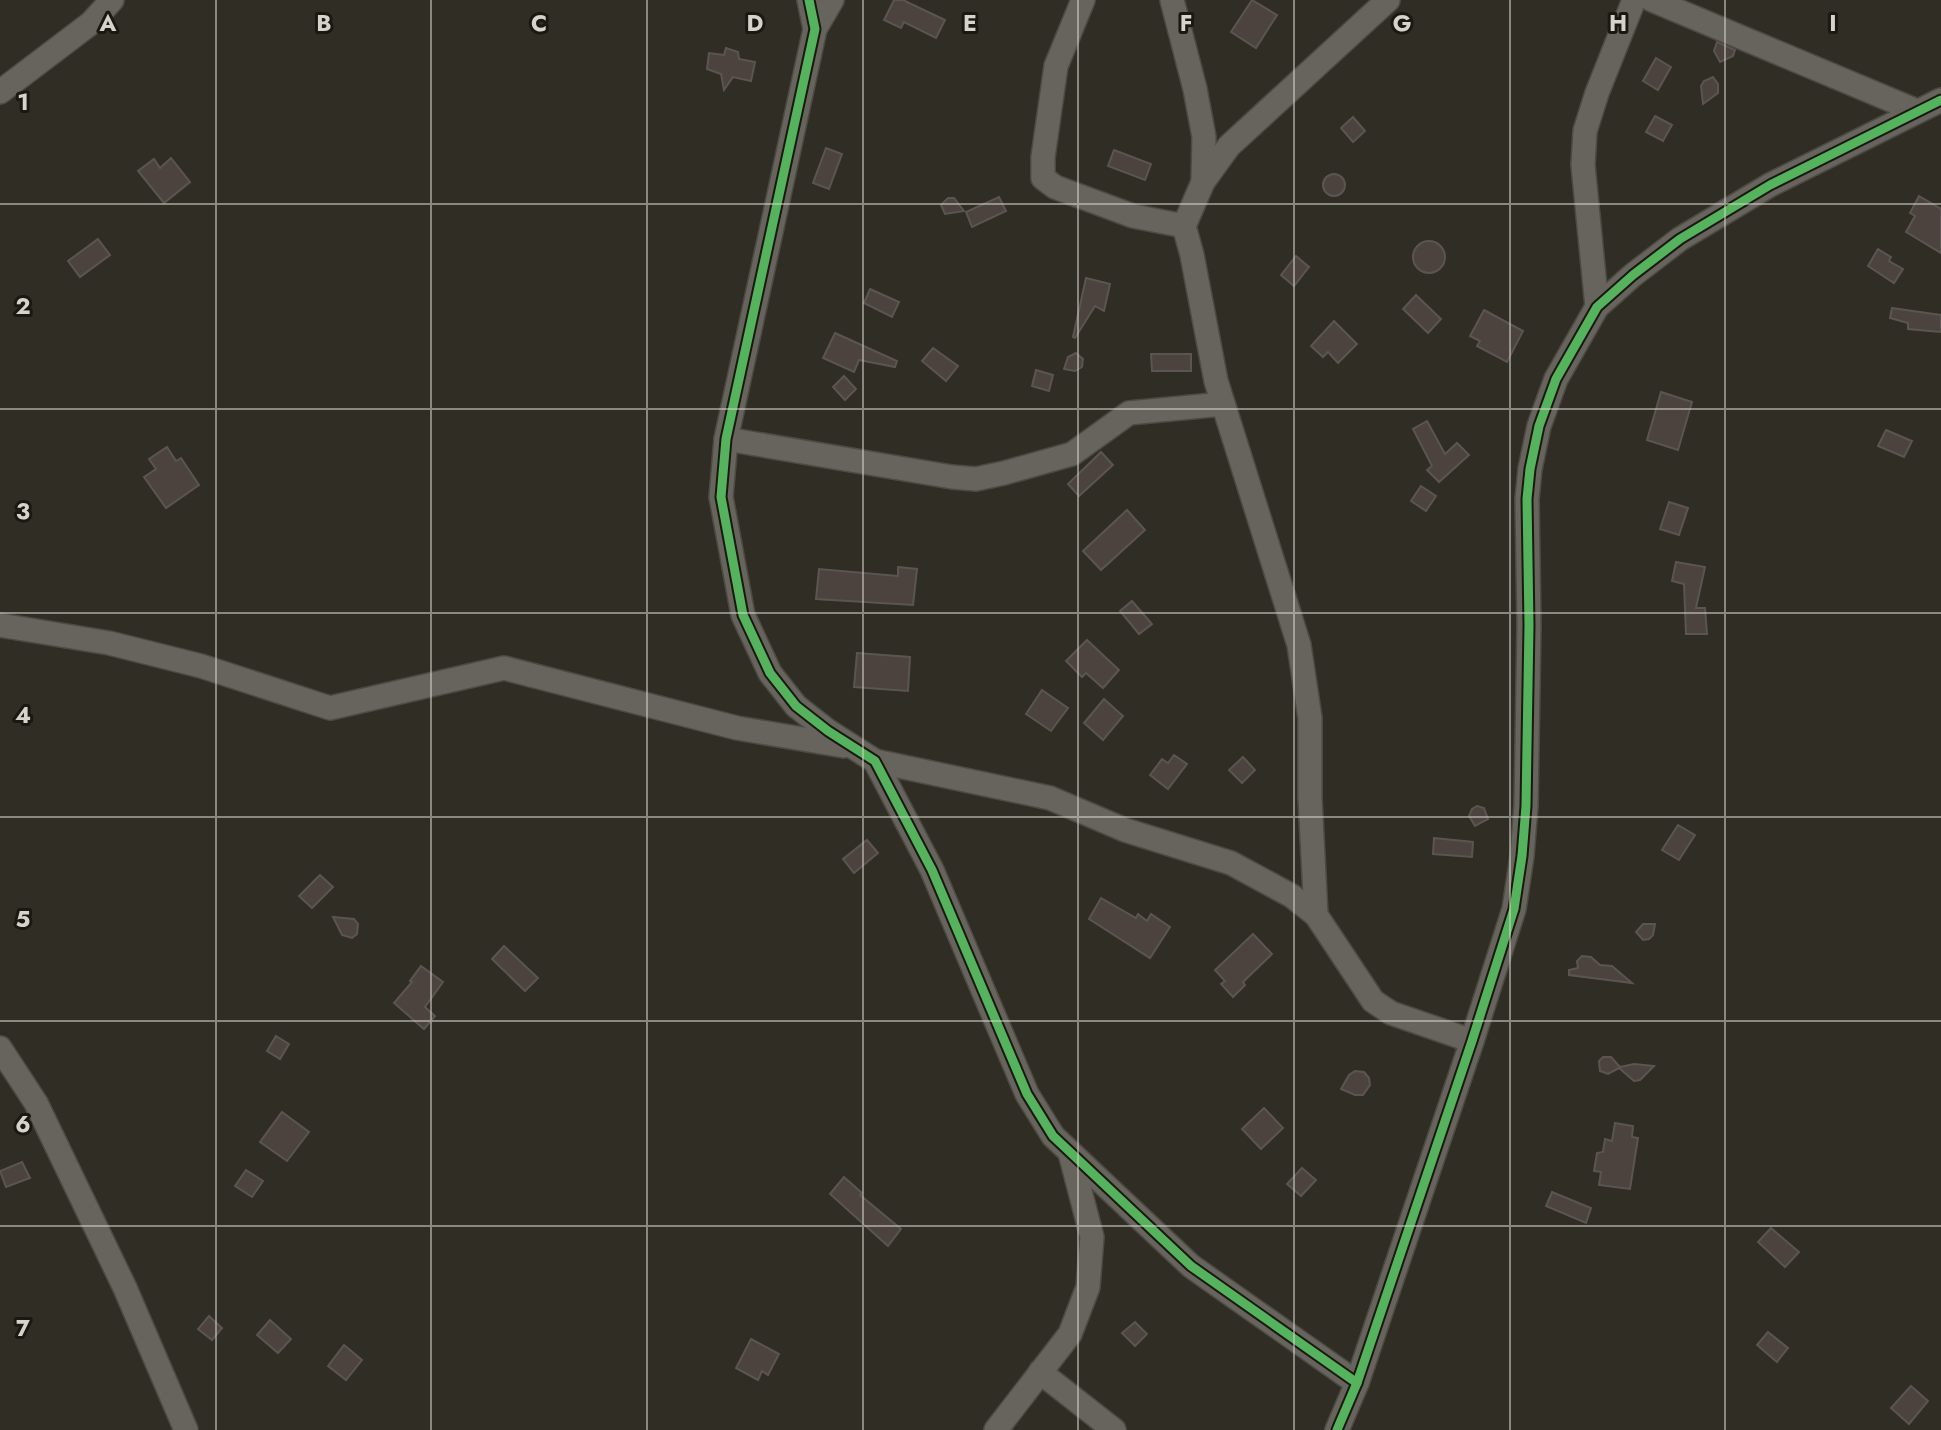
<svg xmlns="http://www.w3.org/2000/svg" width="1941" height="1430" font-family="Jost,sans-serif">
<rect width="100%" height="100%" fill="#302d25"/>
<g fill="#4c433f" stroke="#5b5551" stroke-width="2">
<path d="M 894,0 L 903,0 L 945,20 L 936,38 L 904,22 L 901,28 L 884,20 Z"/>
<path d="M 1252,0 L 1277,15 L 1256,48 L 1231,32 Z"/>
<path d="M 1717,42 L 1735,50 L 1733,56 L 1720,62 L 1714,51 Z"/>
<path d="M 726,48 L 738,52 L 739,59 L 755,62 L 751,81 L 733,77 L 724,90 L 721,74 L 707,69 L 709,53 L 724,55 Z"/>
<path d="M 1656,58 L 1671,67 L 1658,90 L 1643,81 Z"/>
<path d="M 1713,77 L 1718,84 L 1718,93 L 1703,104 L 1701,86 L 1704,81 Z"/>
<path d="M 1655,116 L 1672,125 L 1663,141 L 1646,132 Z"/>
<path d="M 1353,117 L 1365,131 L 1353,142 L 1341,128 Z"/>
<path d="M 826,148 L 842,154 L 829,189 L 813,183 Z"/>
<path d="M 1114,150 L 1151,164 L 1145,180 L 1108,166 Z"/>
<path d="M 171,158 L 190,182 L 164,203 L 138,171 L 154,159 L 160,168 Z"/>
<circle cx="1334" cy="185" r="11"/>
<path d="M 1919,196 L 1941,209 L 1941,253 L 1906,232 L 1915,216 L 1910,213 Z"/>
<path d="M 999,197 L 1006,211 L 972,227 L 966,212 Z"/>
<path d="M 948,198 L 954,198 L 964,211 L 945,214 L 941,205 Z"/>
<path d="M 98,239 L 110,255 L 80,277 L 68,261 Z"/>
<circle cx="1429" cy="257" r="16"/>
<path d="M 1878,249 L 1891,257 L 1889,261 L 1903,269 L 1894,283 L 1868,266 Z"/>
<path d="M 1296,256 L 1309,267 L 1294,286 L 1281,275 Z"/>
<path d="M 1086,278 L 1110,284 L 1104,311 L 1095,306 L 1075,338 L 1073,337 Z"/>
<path d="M 870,289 L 899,302 L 892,317 L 864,303 Z"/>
<path d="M 1416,295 L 1441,319 L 1428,333 L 1403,309 Z"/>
<path d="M 1892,308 L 1941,315 L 1941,332 L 1908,329 L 1908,323 L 1890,318 Z"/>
<path d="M 1484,310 L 1523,331 L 1507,362 L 1477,346 L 1480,341 L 1470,336 Z"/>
<path d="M 1334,321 L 1357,344 L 1338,363 L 1328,352 L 1323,357 L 1311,346 Z"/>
<path d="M 835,333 L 897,361 L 895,367 L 859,360 L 854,372 L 823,358 Z"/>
<path d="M 933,348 L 958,366 L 946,381 L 922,361 Z"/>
<path d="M 1076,353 L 1083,359 L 1082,367 L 1075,371 L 1064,369 L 1068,357 Z"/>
<path d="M 1151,354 L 1191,354 L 1191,371 L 1152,371 Z"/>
<path d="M 1036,370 L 1053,375 L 1049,391 L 1032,386 Z"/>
<path d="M 844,376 L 856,389 L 845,400 L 833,387 Z"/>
<path d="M 1661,392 L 1692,402 L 1678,450 L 1647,440 Z"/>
<path d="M 1427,421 L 1445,454 L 1457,443 L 1469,455 L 1439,482 L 1427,470 L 1432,466 L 1413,429 Z"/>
<path d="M 1886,430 L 1912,441 L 1904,457 L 1878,446 Z"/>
<path d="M 167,447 L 176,461 L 181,458 L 199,485 L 166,508 L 144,477 L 156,469 L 149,459 Z"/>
<path d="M 1101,452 L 1113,465 L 1079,496 L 1068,484 Z"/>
<path d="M 1421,486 L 1436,496 L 1426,511 L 1411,501 Z"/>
<path d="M 1669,502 L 1688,508 L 1679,535 L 1660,529 Z"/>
<path d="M 1127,510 L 1145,530 L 1101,570 L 1083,551 Z"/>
<path d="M 1676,562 L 1705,567 L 1696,608 L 1705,608 L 1707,634 L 1686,634 L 1684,584 L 1672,581 Z"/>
<path d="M 898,567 L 917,569 L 913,605 L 816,599 L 819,569 L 898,576 Z"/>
<path d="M 1132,601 L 1152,624 L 1139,634 L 1120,611 Z"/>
<path d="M 1087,640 L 1119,670 L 1103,688 L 1086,673 L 1082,677 L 1066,661 Z"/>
<path d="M 857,653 L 910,657 L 908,691 L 854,687 Z"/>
<path d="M 1042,690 L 1068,708 L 1051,731 L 1026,714 Z"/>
<path d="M 1104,699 L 1123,716 L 1103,740 L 1084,723 Z"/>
<path d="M 1174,755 L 1187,764 L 1168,789 L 1150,775 L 1162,759 L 1168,763 Z"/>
<path d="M 1243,757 L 1255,770 L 1242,783 L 1229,770 Z"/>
<path d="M 1477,806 L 1484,808 L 1488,819 L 1475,826 L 1469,816 L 1472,809 Z"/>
<path d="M 1678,825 L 1695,835 L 1679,860 L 1662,850 Z"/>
<path d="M 1434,838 L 1473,842 L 1472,857 L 1433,854 Z"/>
<path d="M 867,840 L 878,853 L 854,873 L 843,859 Z"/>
<path d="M 320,875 L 333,887 L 312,908 L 299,896 Z"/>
<path d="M 1101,898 L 1136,918 L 1138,914 L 1147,921 L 1151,914 L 1170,927 L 1150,958 L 1089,919 Z"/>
<path d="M 333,917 L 354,919 L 358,924 L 357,934 L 352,938 L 342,935 Z"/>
<path d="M 1643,924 L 1655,924 L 1653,935 L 1649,939 L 1643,940 L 1636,932 Z"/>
<path d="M 1253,934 L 1272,954 L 1243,982 L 1245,985 L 1233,997 L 1221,984 L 1225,981 L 1215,970 Z"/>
<path d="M 504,946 L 538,978 L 525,991 L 492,959 Z"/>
<path d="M 1582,956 L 1591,957 L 1600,965 L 1612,966 L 1632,983 L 1569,975 L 1569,970 L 1578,968 L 1577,961 Z"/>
<path d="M 421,966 L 443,982 L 425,1007 L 435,1016 L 424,1029 L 394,1003 L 412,982 L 410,981 Z"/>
<path d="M 276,1036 L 289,1044 L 280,1059 L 267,1051 Z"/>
<path d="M 1603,1057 L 1611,1057 L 1620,1067 L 1634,1064 L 1654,1066 L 1640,1080 L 1634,1081 L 1619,1068 L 1608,1074 L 1600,1071 L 1599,1061 Z"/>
<path d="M 1355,1071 L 1364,1072 L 1369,1078 L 1370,1085 L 1363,1095 L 1355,1095 L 1341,1089 L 1349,1075 Z"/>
<path d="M 1264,1108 L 1283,1128 L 1261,1149 L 1242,1129 Z"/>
<path d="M 282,1112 L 309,1132 L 287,1161 L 260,1142 Z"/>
<path d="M 1615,1123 L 1633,1126 L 1632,1137 L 1638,1138 L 1630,1189 L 1599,1185 L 1601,1172 L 1594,1171 L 1597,1153 L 1603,1152 L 1605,1139 L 1612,1141 Z"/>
<path d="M 22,1162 L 30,1178 L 6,1187 L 0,1171 Z"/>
<path d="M 1302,1168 L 1316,1180 L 1301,1196 L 1287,1184 Z"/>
<path d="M 246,1170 L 263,1181 L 252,1197 L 235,1186 Z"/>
<path d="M 844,1177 L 862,1193 L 860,1195 L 901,1229 L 888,1246 L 830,1194 Z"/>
<path d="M 1552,1192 L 1591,1208 L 1586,1223 L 1546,1206 Z"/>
<path d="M 1771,1228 L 1799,1252 L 1785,1267 L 1758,1242 Z"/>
<path d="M 209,1316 L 222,1328 L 212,1340 L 198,1329 Z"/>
<path d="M 270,1320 L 291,1339 L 278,1353 L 257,1335 Z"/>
<path d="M 1135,1322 L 1147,1334 L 1135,1346 L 1122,1333 Z"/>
<path d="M 1768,1332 L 1788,1348 L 1777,1362 L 1757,1345 Z"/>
<path d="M 751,1339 L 779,1354 L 768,1375 L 762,1371 L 758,1380 L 736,1368 Z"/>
<path d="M 344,1345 L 362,1360 L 346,1380 L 328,1366 Z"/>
<path d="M 1911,1386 L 1928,1401 L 1909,1424 L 1891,1408 Z"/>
</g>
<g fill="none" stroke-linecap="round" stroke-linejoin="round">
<defs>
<g id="minor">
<path d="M 809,0 L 815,29 L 726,439 L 721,497 L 743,615 L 770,673 L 796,706 L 828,731 L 875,761 L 932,870 L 1027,1094 L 1053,1136 L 1191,1266 L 1357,1383"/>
<path d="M 1083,0 L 1056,66 L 1043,157 L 1043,178 L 1055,187 L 1133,216 L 1184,226 L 1192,255 L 1216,381 L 1299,645 L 1310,718 L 1310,798 L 1316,915"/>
<path d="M 1172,0 L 1195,89 L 1204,137 L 1203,182"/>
<path d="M 1652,0 L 1917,111"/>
<path d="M 815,29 L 832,0"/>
<path d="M 0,92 L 91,23 L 112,0"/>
<path d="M 1184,226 L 1203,182 L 1229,146 L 1388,0"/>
<path d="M 1597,307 L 1583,165 L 1585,131 L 1597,93 L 1634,0"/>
<path d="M 726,439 L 952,477 L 976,479 L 1004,473 L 1072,454 L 1129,413 L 1223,404"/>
<path d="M 0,625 L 109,643 L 201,666 L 330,708 L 504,668 L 737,728 L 844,746"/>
<path d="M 875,761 L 1050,798 L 1125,830 L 1231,863 L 1292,896 L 1316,915 L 1373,1001 L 1391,1013 L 1472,1041"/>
<path d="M 0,1048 L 36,1103 L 125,1288 L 186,1430"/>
<path d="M 1040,1372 L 1114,1430"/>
<path d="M 996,1430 L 1070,1334 L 1088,1287 L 1092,1237 L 1070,1153"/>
<path d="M 1337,1430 L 1357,1383 L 1472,1041 L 1514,909 L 1522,856 L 1526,806 L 1529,625 L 1527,499 L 1530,469 L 1539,426 L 1556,379 L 1597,307 L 1633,275 L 1680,239 L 1770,185 L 1941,100"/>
</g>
</defs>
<use href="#minor" stroke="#4d4a43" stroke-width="26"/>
<use href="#minor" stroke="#67645e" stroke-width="23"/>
<defs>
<g id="cycleway">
<path d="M 809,0 L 815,29 L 726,439 L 721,497 L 743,615 L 770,673 L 796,706 L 828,731 L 875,761 L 932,870 L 1027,1094 L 1053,1136 L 1191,1266 L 1357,1383"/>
<path d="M 1337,1430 L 1357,1383 L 1472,1041 L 1514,909 L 1522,856 L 1526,806 L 1529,625 L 1527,499 L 1530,469 L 1539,426 L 1556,379 L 1597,307 L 1633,275 L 1680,239 L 1770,185 L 1941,100"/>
</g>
</defs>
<use href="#cycleway" stroke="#1a1811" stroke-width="13"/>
<use href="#cycleway" stroke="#56b35d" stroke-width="9"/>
</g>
<path fill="none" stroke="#d6d4ca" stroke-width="2" stroke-opacity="0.55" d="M 216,0 L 216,1430M 431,0 L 431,1430M 647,0 L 647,1430M 863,0 L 863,1430M 1078,0 L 1078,1430M 1294,0 L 1294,1430M 1510,0 L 1510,1430M 1725,0 L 1725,1430M 0,204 L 1941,204M 0,409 L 1941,409M 0,613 L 1941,613M 0,817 L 1941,817M 0,1021 L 1941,1021M 0,1226 L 1941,1226"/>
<g font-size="23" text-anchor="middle" font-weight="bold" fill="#d6d4ca" stroke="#1a1811" stroke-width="6" stroke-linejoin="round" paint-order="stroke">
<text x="108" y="31">A</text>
<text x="324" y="31">B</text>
<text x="539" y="31">C</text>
<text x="755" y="31">D</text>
<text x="970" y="31">E</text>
<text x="1186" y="31">F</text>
<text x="1402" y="31">G</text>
<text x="1618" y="31">H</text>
<text x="1833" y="31">I</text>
<text x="23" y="110">1</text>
<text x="23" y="314">2</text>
<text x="23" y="519">3</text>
<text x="23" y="723">4</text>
<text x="23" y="927">5</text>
<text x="23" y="1132">6</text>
<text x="23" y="1336">7</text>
</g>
</svg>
